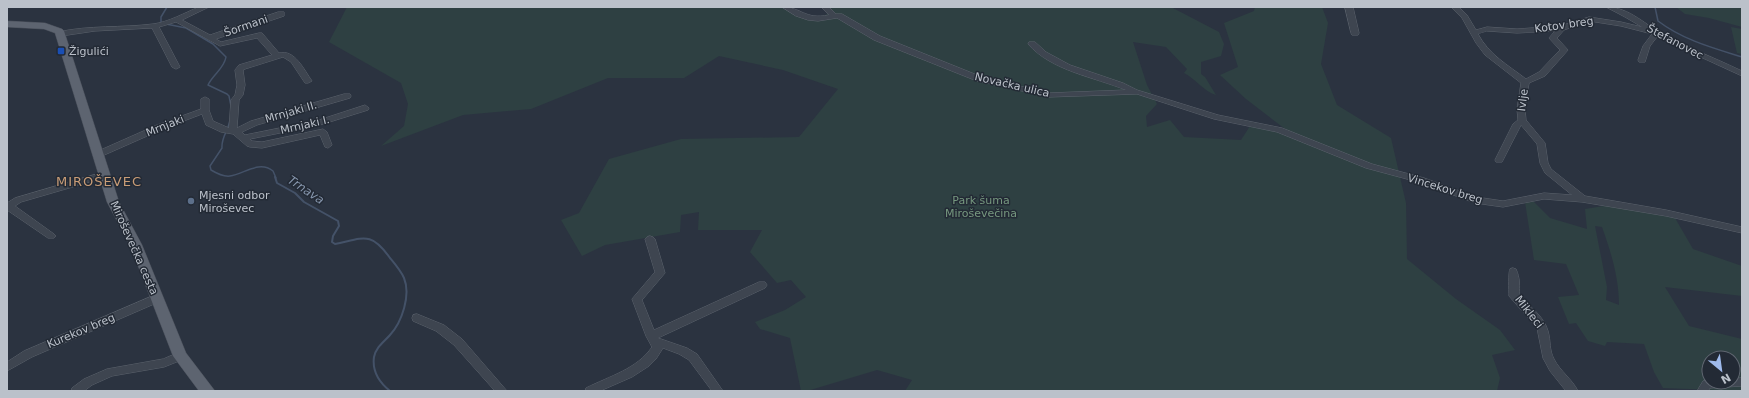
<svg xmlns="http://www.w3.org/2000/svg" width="1749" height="398" font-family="'DejaVu Sans',sans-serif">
<rect width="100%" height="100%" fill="#2b3340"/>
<g fill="#2e4042" fill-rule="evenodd">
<path d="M 347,7 L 780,7 L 815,20 L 831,12 L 828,7 L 1171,7 L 1219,32 L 1224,44 L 1221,56 L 1201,62 L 1201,74 L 1205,77 L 1216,95 C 1203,91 1196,79 1184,73 L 1187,69 L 1166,47 L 1133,42 L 1147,85 L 1157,104 L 1146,116 L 1147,127 L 1170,120 L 1184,137 L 1241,140 L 1250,126 L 1289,132 L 1246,99 L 1220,75 L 1238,67 L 1224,23 L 1254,11 L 1255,7 L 1322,7 L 1328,23 L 1321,64 L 1337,105 L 1391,138 L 1406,203 L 1407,259 L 1456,299 L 1500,330 L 1515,350 L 1492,355 L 1500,378 L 1497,391 L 905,391 L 912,380 L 877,370 L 807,391 L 801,391 L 790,338 L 760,329 L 755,322 L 785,310 L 806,297 L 791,280 L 777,283 L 750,252 L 762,230 L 698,230 L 699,212 L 681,215 L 680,232 L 605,245 L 582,256 L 561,220 L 579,213 L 609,159 L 681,139 L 799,137 L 838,89 L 783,70 L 719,56 L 684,78 L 608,78 L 531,109 L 463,115 L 381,146 L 404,126 L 408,104 L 401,83 L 329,42 Z"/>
<path d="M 1676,7 L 1742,7 L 1742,27 L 1709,18 L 1685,14 Z"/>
<path d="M 1731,27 L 1742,29 L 1742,54 L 1737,53 Z"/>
<path d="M 1532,200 L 1550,218 L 1587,229 L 1585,209 L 1610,205 L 1675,218 L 1693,249 L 1742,266 L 1742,296 L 1665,287 L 1689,326 L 1742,339 L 1742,384 L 1741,386 L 1742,391 L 1663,388 L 1654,372 L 1644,344 L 1607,342 L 1605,346 L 1588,341 L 1576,323 L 1569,324 L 1558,297 L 1579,295 L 1566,264 L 1534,260 L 1525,202 ZM 1595,226 L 1602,227 C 1611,252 1619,278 1619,305 L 1606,300 L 1607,287 ZM 1709,358 L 1733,358 L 1733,382 L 1709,382 Z"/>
</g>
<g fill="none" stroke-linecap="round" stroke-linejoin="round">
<g stroke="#445268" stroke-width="1.5">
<path d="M 167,7 L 161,17 L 161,23 L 186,28 L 213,44 L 226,57 C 224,69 213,74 208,85 L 227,94 L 229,96 L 231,106"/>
<path d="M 1655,7 L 1658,21 C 1683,40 1713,48 1742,57"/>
<path d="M 230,119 C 229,130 221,137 222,148 L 210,166 L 211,170 C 216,173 223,177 230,176 C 244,174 259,160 273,171 L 276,178"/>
</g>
<path stroke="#445268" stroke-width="2" d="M 275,177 L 277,183 L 295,193 L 304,202 L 338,221 L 339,226 L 333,236 L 332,242 L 335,244 C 364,238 371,231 390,258 C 395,264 401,271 404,278 C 411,295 402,322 390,335 C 384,342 376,347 374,357 C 372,371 380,383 390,391"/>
<defs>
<g id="minor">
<path d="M 199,7 L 209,7 L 182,20 L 210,35 L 278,12 L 284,12 L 284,16 L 216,39 L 221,42 L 259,33 L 262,33 L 279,53 C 295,49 304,70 312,81 L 308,83 L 305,83 L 291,62 L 283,57 L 245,69 L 243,70 L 245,85 L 243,95 L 239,100 L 237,128 L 251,121 L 344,94 L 350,94 L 351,96 L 350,98 L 257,125 L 242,132 L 245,135 L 319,120 L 365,105 L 369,108 L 368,110 L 320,125 L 250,139 L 252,141 L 262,142 L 323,129 L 327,132 L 332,145 L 328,148 L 325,147 L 320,135 L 262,148 L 250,147 L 247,146 L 233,134 L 221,132 L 206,125 L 202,114 L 163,129 L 102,156 L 96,156 L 95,154 L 96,152 L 157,125 L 201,109 L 201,99 L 205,97 L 209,99 L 209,110 L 213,121 L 229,128 L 231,100 L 235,95 L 237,85 L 235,70 L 239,65 L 272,55 L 257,38 L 220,46 L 176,22 L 159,27 L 180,67 L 176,69 L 172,67 L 152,28 L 95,31 L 61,36 L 58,36 L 58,32 C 90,25 121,28 153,24 C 169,22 184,13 199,7 Z"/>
<path d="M 782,7 C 802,7 804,20 829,15 L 821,7 L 829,7 L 836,14 L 842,14 L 880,36 L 982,77 L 1049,93 L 1126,90 C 1094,77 1052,71 1028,44 L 1029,42 L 1035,42 L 1046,52 L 1070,65 L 1123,83 L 1137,90 L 1218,115 L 1282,128 L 1372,164 L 1424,178 L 1476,197 L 1503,201 L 1544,193 L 1572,195 L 1545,173 L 1540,163 L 1537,144 L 1521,125 L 1502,162 L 1496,162 L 1495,160 L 1513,124 L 1518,120 L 1517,109 L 1521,83 L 1485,55 L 1476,43 L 1462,18 L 1451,7 L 1459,7 L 1467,15 L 1476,30 L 1487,27 L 1517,29 L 1560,26 L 1589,17 L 1621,22 L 1642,27 L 1625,17 L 1606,7 C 1630,7 1646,26 1666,36 C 1691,49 1717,59 1742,71 L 1742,76 L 1657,37 L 1650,46 L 1645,62 L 1639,62 L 1638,60 L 1643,46 L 1652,34 L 1621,26 L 1589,21 L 1564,30 L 1557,38 L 1568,50 L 1545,76 L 1529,83 L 1525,109 L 1526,120 L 1545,143 L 1548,163 L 1551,169 L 1585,196 L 1666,210 L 1742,227 L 1742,233 L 1666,216 L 1582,202 L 1544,199 L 1503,207 L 1475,203 L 1418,182 L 1366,168 L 1277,132 L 1214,119 L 1137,94 L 1049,97 L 977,81 L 874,40 L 837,18 L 818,21 L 808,20 L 796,16 ZM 1487,31 L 1517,33 L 1555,31 L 1549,38 L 1560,50 L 1539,72 L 1526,79 C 1508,65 1489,55 1478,34 Z"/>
<path d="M 1345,7 L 1353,7 L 1359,33 L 1358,35 L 1352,35 L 1351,33 Z"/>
<path d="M 104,172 L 108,175 L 107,177 L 21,202 L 15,206 L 54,234 L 56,236 L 54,238 L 48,238 L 7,210 L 7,203 L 15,198 Z"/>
<path d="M 650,236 L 653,237 L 655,239 L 665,273 L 642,300 L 654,330 L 759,282 L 765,282 L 767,285 L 765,288 L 658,338 L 687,348 L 697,354 L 723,391 L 712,391 L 689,360 L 679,354 L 663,348 L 656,359 L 649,366 L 632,377 L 600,391 L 585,391 L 586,388 C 610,376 637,369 652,347 L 646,336 L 632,299 L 655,272 L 645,239 L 647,237 Z"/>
<path d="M 1513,268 L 1516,269 C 1520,278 1520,286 1519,295 C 1529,306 1544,316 1548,331 C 1551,341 1549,350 1554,359 C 1560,371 1572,379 1578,391 L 1566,391 L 1550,371 L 1543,358 L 1537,328 L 1509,296 C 1509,290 1508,272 1510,269 Z"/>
<path d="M 157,294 L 161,295 L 162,298 L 161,301 L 32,357 L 7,371 L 7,362 L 24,351 Z"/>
<path d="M 417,314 L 444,325 L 462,339 L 507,391 L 495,391 L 454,345 L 436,331 L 413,321 L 412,318 L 413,315 Z"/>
<path d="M 180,352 L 184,353 L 185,356 L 184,359 L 164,367 L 112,376 L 92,385 L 84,391 L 71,391 L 72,388 L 84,379 L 107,369 L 163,359 Z"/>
<path d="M 1733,378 L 1742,378 L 1742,386 L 1710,388 L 1708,391 L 1697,391 L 1703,381 L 1709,379 L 1709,382 L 1733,382 Z"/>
</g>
<path id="major" d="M 7,21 L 45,23 L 62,29 L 64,31 L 119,202 L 142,245 L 186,353 L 215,391 L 199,391 L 173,356 L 130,245 L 107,202 L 55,33 L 44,29 L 7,27 Z"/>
</defs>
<use href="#minor" stroke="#5c636d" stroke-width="1"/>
<use href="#major" stroke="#484e59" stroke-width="1"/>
<use href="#minor" fill="#3e4550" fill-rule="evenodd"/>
<use href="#major" fill="#5d6470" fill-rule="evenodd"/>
</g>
<rect fill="#1a4fb4" stroke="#232a35" stroke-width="1.5" x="57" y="47" width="8" height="8" rx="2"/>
<circle fill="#5c6f8a" stroke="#232a35" stroke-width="1.5" cx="191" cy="201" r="4"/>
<g text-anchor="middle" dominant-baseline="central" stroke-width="3" stroke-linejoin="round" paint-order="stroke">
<g font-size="11" fill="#bbc1ca" stroke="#232a35">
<text transform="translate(1564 25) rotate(-8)">Kotov breg</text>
<text transform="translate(246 26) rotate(-19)">Šormani</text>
<text transform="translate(1675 42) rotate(28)">Štefanovec</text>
<text transform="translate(1012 85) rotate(13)">Novačka ulica</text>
<text transform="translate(1523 100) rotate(-83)">Ivlje</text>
<text transform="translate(291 112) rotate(-16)">Mrnjaki II.</text>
<text transform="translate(305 125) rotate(-13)">Mrnjaki I.</text>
<text transform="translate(165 126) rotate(-22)">Mrnjaki</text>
<text transform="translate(1445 189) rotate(17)">Vincekov breg</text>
<text transform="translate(134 248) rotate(66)">Miroševečka cesta</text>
<text transform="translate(1529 312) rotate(52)">Mikleci</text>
<text transform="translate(81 331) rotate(-23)">Kurekov breg</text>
</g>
<g font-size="11" fill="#bbc1ca" stroke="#232a35" text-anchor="start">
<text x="69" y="51">Žigulići</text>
<text x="199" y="195">Mjesni odbor<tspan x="199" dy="13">Miroševec</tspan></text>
</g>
<g font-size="11" fill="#76987f" stroke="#232a35">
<text x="981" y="200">Park šuma<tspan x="981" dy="13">Miroševečina</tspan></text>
</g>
<g font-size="12" font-style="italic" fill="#8696ad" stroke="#232a35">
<text transform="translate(306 190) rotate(34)">Trnava</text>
</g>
<g font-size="13" letter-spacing="1" fill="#c99d77" stroke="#232a35">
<text x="99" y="181">MIROŠEVEC</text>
</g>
</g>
<rect width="1749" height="398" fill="none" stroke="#bbc1ca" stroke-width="16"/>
<g transform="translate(1721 370) rotate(151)"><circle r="19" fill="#232a35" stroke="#606671"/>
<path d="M0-3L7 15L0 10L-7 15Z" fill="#9fbaec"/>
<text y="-6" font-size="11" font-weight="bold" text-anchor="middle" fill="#bbc1ca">N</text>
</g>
</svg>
